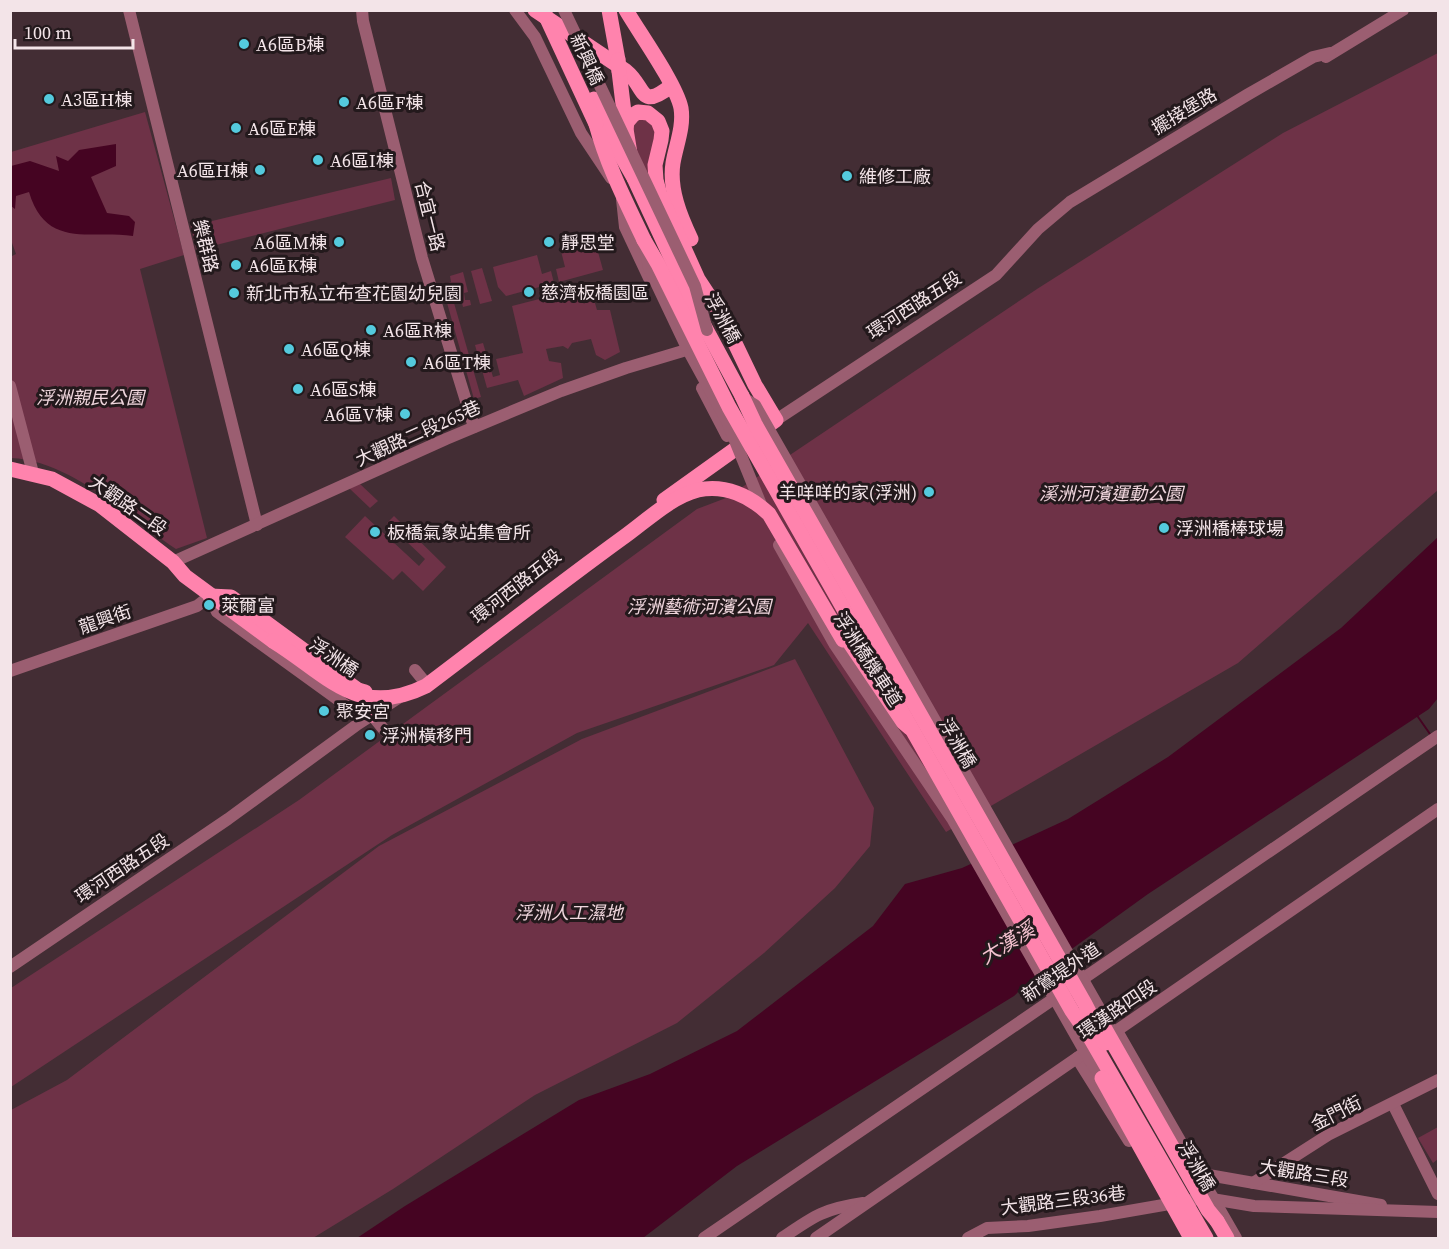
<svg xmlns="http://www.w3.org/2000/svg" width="1449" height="1249" font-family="'Source Serif 4','Noto Sans TC',serif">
<rect width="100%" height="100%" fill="#432d34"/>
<g fill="#6e3247">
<path d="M 1438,53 L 1438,490 L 1238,663 L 946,832 L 808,623 L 774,665 L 577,733 L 392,835 L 11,1087 L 11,988 L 299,800 L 697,509 L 726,498 L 1037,289 L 1283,133 Z"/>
<path d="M 145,112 L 184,255 L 140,269 L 207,538 L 176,549 C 126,516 72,461 11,458 L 10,257 L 16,254 L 11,240 L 11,152 Z"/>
<path d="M 643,118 L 656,129 L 650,176 L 637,160 L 632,124 L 636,120 Z"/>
<path d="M 391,178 L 395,200 L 196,250 L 191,226 Z"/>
<path d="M 595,241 L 603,270 L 559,282 L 556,269 L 565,267 L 561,251 Z"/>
<path d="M 537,255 L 542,274 L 551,271 L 554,283 L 506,296 L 498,287 L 493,267 Z"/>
<path d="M 482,268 L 492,301 L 480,304 L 471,271 Z"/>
<path d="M 463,272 L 468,292 L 464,293 L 465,300 L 470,300 L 471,305 L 463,307 L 458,287 L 450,289 L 481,397 L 474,399 L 442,285 L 451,282 L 450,276 Z"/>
<path d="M 590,286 L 597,310 L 610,310 L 620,352 L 605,360 L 596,355 L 591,339 L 572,343 L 568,349 L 563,346 L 546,349 L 549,361 L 561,363 L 563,378 L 524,396 L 518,380 L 487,388 L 475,345 L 483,343 L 493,377 L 500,375 L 496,359 L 523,353 L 512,306 Z"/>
<path d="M 359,483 L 378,501 L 370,508 L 349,488 Z"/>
<path d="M 365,516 L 419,566 L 425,559 L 387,523 L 394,516 L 446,567 L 423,591 L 402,571 L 393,580 L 345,537 Z"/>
<path d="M 795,659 L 874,808 L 870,846 L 835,888 L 764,953 L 677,1023 L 535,1095 L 393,1189 L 313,1238 L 11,1238 L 11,1110 L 67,1080 L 379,846 L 582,739 Z"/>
<path d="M 1438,1127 L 1438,1159 L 1433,1163 L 1418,1138 Z"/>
</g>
<g fill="#450422">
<path d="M 116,144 L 116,166 L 91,177 L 107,213 L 129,216 L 135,222 L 133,236 C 89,230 46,249 29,192 L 16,196 L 15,209 L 11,206 L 11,166 L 30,161 L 59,171 L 56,156 L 68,161 L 79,150 Z"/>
<path d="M 1438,537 L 1438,698 L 1429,709 L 1148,894 L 1037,974 L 1014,996 L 737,1166 L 643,1238 L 357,1238 L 405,1206 L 579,1100 L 650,1074 L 737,1031 L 873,926 L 905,884 L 962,868 L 1068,819 L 1168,757 L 1341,628 Z"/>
</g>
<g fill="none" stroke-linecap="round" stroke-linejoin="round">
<path stroke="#450422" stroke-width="2" d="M 1416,714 L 1430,734"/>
<g stroke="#9b5e71" stroke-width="12">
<path d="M 129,10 L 257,525"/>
<path d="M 362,10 L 363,21 L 422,258 L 474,427"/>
<path d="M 515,10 L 535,37 L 581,133 L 611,178"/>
<path d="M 1326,57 L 1403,10"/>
<path d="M 622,199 L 625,227 L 649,278"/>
<path d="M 10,386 L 33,473"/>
<path d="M 702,388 L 727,436"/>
<path d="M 776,420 L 996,275 L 1038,229 L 1070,202 L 1247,95 L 1313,57 L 1330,53"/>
<path d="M 173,562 L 446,439 L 561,391 L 626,368 L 683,351"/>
<path d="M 415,670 L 424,681"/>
<path d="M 10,671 L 197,606 L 210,596 L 217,612 L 355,712 L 372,715 L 385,731"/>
<path d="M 10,967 L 228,819 L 358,724 L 400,697"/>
<path d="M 1117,1031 L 1236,1238"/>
<path d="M 1077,1058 L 1129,1141"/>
<path d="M 1393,1104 L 1438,1194"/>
<path d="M 1197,1173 L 1381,1205"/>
<path d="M 1253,1183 L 1328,1135 L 1438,1080"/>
<path d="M 704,1238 L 1438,736"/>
<path d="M 782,1238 C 814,1216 823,1209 863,1203"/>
<path d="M 816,1238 L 1438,809"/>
<path d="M 968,1238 L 987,1228 L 1028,1226 L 1100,1216 L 1198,1199 L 1212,1199 L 1254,1206 L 1438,1212"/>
</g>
<g stroke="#ff83ad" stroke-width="15">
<path d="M 535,10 L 626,71 C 646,87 639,111 671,86"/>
<path d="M 609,10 L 618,60"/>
<path d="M 626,10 C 640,34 676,84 681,108 C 684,127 676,145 673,163 C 669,189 680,216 691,239"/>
<path d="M 619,71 L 626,129"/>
<path d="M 594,99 L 622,157 L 634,178 L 693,305 L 742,396"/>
<path d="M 596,124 C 607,165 626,202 644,240"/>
<path d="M 634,178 L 626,129 L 627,122 L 633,115 L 638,112 L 648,113 L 658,121 L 662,131 L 661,140 L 655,165 L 656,180 L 660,195 L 698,279 L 721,314 L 755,385 L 776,420 L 664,500"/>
<path d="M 10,469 L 52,479 L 100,505 L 173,562 L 185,576 L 273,641"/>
<path d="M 210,596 L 231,597 L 358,690 L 365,692"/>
<path d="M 843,640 L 889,710 L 910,728"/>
<path d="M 358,690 L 368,702 L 372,715"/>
<path d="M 1217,1221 L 1227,1238"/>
</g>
<g stroke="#9b5e71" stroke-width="12">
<path d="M 564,10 L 695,286 L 707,330"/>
<path d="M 645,247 L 649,268 L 687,348 L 727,421 L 762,507"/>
<path d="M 742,397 L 755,405 L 1115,1036"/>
<path d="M 779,545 L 835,645 L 953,820 L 1092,1064 L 1101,1076"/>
</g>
<g stroke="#ff83ad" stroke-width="15">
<path d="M 543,10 L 596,124"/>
<path d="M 618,60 L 619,71"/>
<path d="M 644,240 L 658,264 L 729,407 L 1072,1011 L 1088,1034 L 1206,1238"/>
<path d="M 742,396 L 755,424 L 1085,1004 L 1105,1043"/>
<path d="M 273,641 C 327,674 357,720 426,686 C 491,637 555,587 621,539 C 644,523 670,497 698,490 C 725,484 750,496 769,514 L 843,640"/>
<path d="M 1105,1029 L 1208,1210 L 1217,1221"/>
<path d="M 1102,1078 L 1191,1238"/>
</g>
</g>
<g fill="#54cadd" stroke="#23191c" stroke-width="2">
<circle cx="244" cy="44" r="6"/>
<circle cx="49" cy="99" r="6"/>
<circle cx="344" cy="102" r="6"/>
<circle cx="236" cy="128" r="6"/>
<circle cx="318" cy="160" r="6"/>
<circle cx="260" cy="170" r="6"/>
<circle cx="847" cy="176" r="6"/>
<circle cx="339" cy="242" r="6"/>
<circle cx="549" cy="242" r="6"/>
<circle cx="236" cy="265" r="6"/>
<circle cx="529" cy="292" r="6"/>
<circle cx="234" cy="293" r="6"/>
<circle cx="371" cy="330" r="6"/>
<circle cx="289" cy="349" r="6"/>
<circle cx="411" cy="362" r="6"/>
<circle cx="298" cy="389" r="6"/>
<circle cx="405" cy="414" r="6"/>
<circle cx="929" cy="492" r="6"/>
<circle cx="1164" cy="528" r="6"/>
<circle cx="375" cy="532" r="6"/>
<circle cx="209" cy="605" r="6"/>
<circle cx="324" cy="711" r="6"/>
<circle cx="370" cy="735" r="6"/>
</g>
<g text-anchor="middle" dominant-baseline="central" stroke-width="6" stroke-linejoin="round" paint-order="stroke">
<g font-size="18" fill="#f3e4e8" stroke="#23191c" text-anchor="start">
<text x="256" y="44">A6區B棟</text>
<text x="61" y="99">A3區H棟</text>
<text x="356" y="102">A6區F棟</text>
<text x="248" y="128">A6區E棟</text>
<text x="330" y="160">A6區I棟</text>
<text x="248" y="170" text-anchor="end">A6區H棟</text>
<text x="859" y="176">維修工廠</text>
<text x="327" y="242" text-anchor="end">A6區M棟</text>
<text x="561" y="242">靜思堂</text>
<text x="248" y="265">A6區K棟</text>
<text x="541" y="292">慈濟板橋園區</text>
<text x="246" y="293">新北市私立布查花園幼兒園</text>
<text x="383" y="330">A6區R棟</text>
<text x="301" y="349">A6區Q棟</text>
<text x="423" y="362">A6區T棟</text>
<text x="310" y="389">A6區S棟</text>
<text x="393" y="414" text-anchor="end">A6區V棟</text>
<text x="917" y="492" text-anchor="end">羊咩咩的家(浮洲)</text>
<text x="1176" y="528">浮洲橋棒球場</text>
<text x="387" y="532">板橋氣象站集會所</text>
<text x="221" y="605">萊爾富</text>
<text x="336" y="711">聚安宮</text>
<text x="382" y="735">浮洲橫移門</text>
</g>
<g font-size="18" fill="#f3e4e8" stroke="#23191c">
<text transform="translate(587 59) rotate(65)">新興橋</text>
<text transform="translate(1184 111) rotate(-31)">擺接堡路</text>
<text transform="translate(430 216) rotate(76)">合宜一路</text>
<text transform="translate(206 246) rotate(76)">樂群路</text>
<text transform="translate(914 305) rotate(-33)">環河西路五段</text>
<text transform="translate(723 318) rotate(62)">浮洲橋</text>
<text transform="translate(418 433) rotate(-24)">大觀路二段265巷</text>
<text transform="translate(128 505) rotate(35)">大觀路二段</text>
<text transform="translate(516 586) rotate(-38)">環河西路五段</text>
<text transform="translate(105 619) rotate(-19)">龍興街</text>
<text transform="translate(334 657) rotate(34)">浮洲橋</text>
<text transform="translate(868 659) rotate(57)">浮洲橋機車道</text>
<text transform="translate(958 743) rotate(60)">浮洲橋</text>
<text transform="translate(122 868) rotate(-34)">環河西路五段</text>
<text transform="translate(1061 972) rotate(-34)">新鶯堤外道</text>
<text transform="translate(1117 1009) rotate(-34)">環漢路四段</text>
<text transform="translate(1336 1113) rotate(-27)">金門街</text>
<text transform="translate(1197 1166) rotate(60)">浮洲橋</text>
<text transform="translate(1304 1173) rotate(9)">大觀路三段</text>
<text transform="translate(1063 1200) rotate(-7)">大觀路三段36巷</text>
</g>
<g font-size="18" font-style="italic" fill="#f0d6dd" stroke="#23191c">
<text x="90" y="397">浮洲親民公園</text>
<text x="1111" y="493">溪洲河濱運動公園</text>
<text x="699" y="606">浮洲藝術河濱公園</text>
<text x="569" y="912">浮洲人工濕地</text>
</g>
<g font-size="20" font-style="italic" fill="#f5c2d0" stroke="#23191c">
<text transform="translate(1007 943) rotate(-32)">大漢溪</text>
</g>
</g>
<rect width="1449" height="1249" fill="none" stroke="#f3e4e8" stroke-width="24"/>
<path d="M15 39v9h118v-9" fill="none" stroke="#f3e4e8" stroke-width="3"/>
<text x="24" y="39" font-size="18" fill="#f3e4e8" stroke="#23191c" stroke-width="4.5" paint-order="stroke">100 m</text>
</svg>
